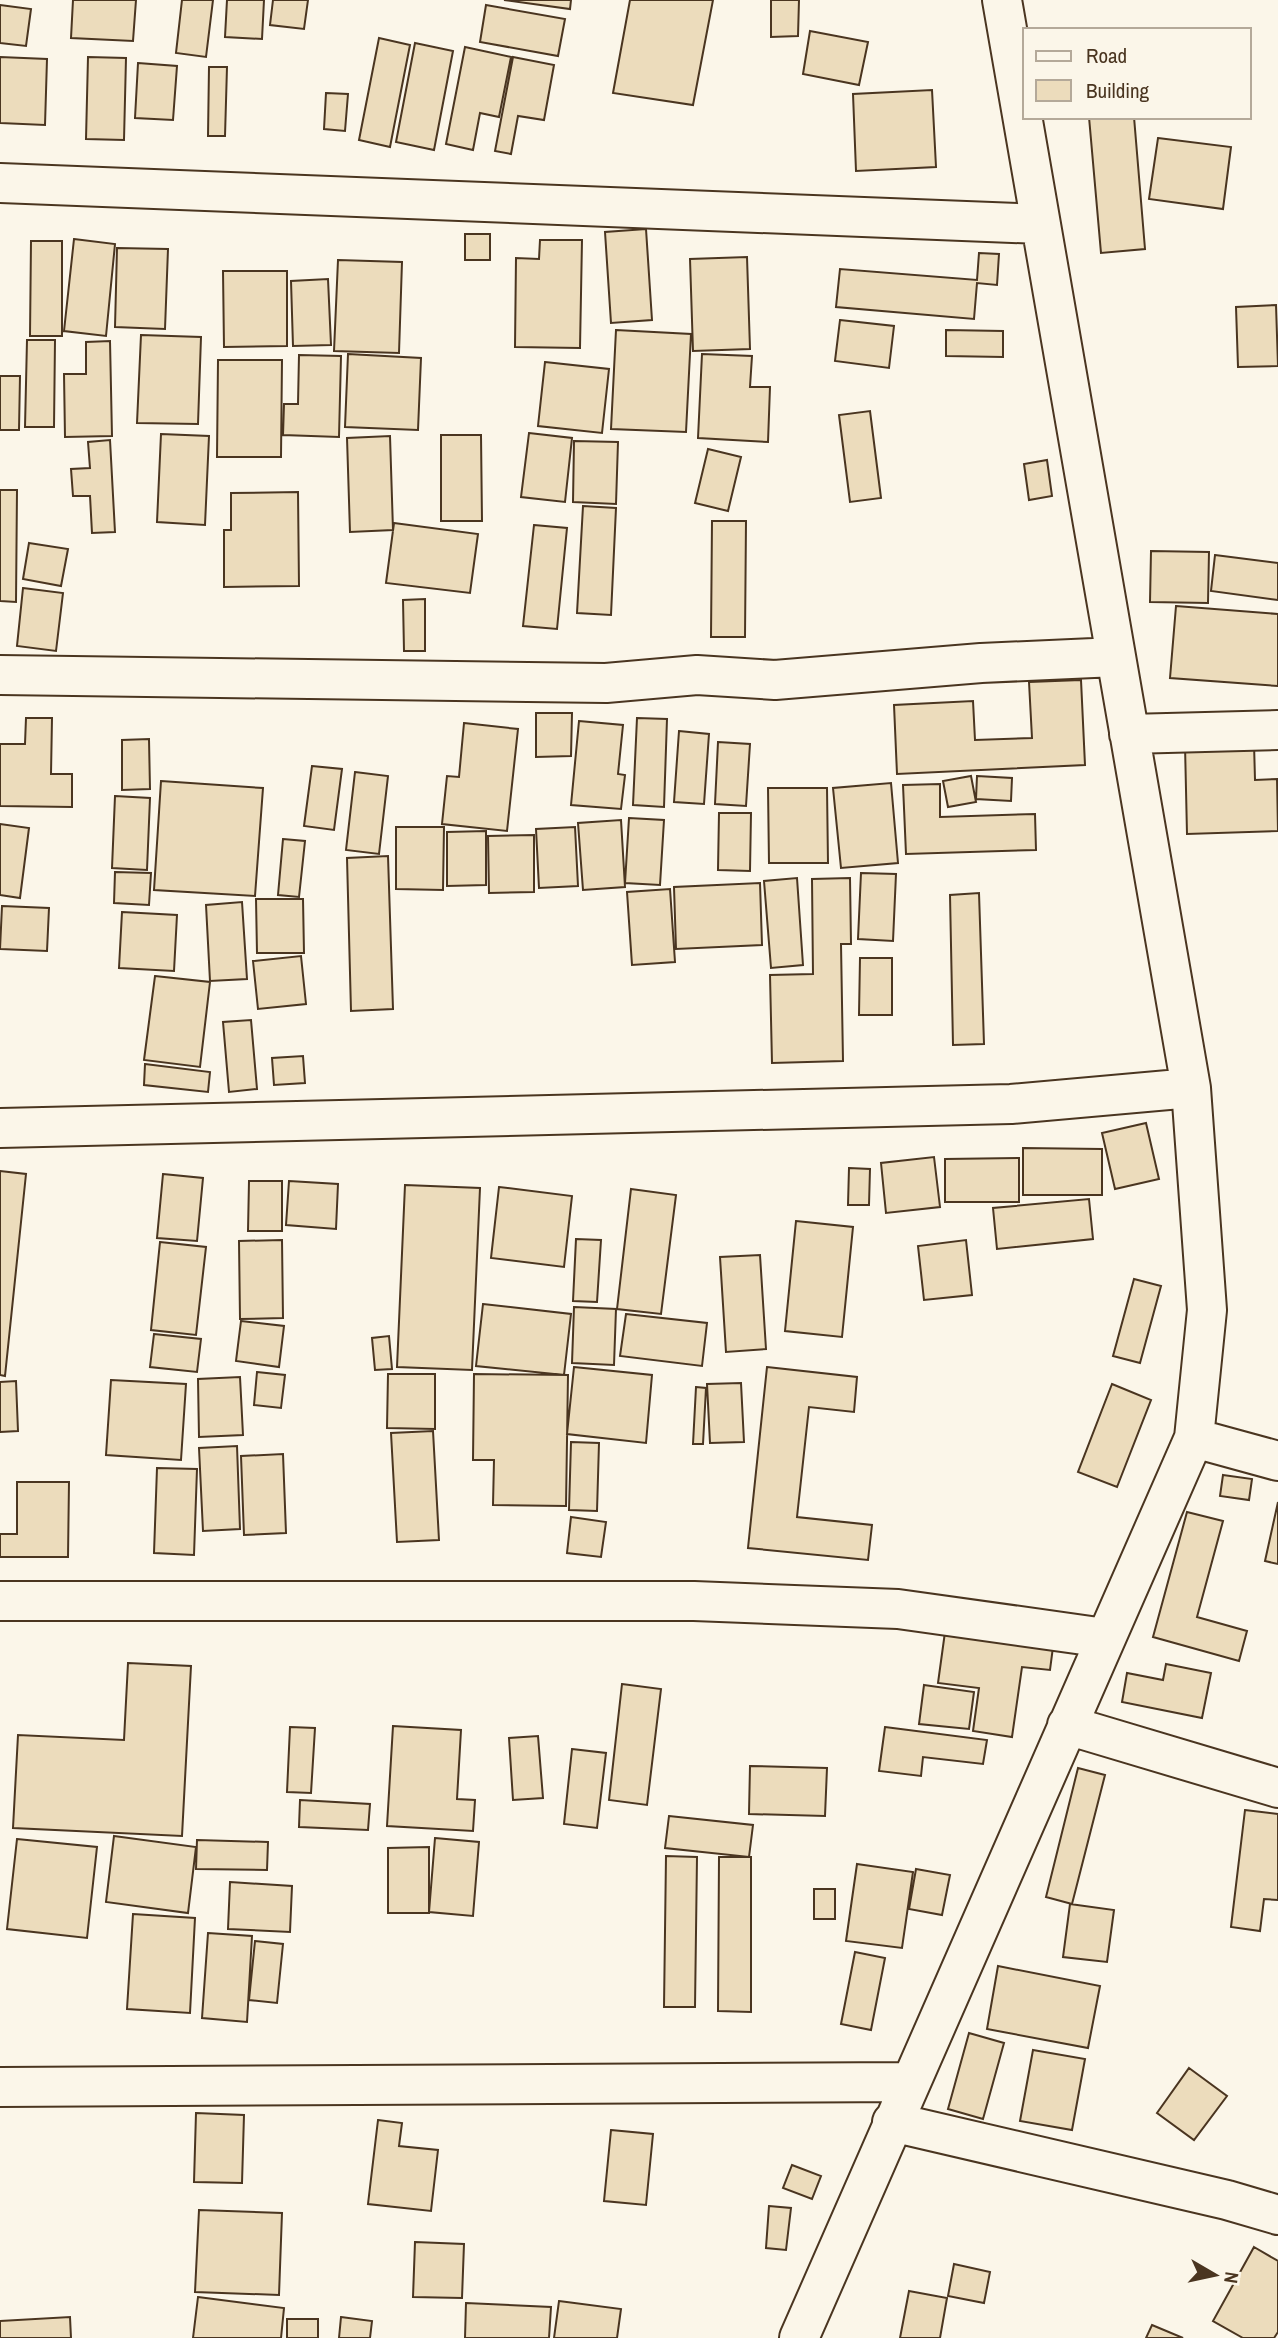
<svg xmlns="http://www.w3.org/2000/svg" width="1278" height="2338" font-family="'Archivo Narrow',sans-serif">
<style>
.building{fill:#ecdcbc;stroke:#4a3520;stroke-width:2}
.lines{fill:none;stroke-linecap:round;stroke-linejoin:round}
.minor-casing{stroke:#4a3520;stroke-width:42}
.minor{stroke:#fbf6e9;stroke-width:38}
</style>
<rect width="100%" height="100%" fill="#fbf6e9"/>
<path class="building" d="M73,0H136L133,41L71,38Z
M182,0H213L206,57L176,53Z
M227,0H264L262,39L225,37Z
M273,0H308L304,29L270,25Z
M504,0H571L570,9Z
M630,0H713L693,105L613,93Z
M771,0H799L798,36L771,37Z
M0,5L31,9L26,46L0,43Z
M486,5L565,19L558,56L480,42Z
M810,31L868,42L859,85L803,74Z
M379,38L410,45L390,147L359,140Z
M415,43L453,51L434,150L396,142Z
M465,47L511,57L499,117L480,113L473,150L446,144Z
M0,57L47,59L45,125L0,123Z
M88,57L126,58L124,140L86,139Z
M513,57L554,65L544,120L518,116L511,154L495,151Z
M138,63L177,66L173,120L135,118Z
M209,67H227L225,136H208Z
M932,90L936,167L856,171L853,94Z
M326,93L348,94L345,131L324,129Z
M1089,117H1134L1145,249L1101,253Z
M1158,138L1231,147L1223,209L1149,199Z
M646,229L652,320L611,323L605,232Z
M465,234H490V260H465Z
M74,239L115,244L106,336L64,331Z
M540,240H582L580,348L515,347L516,258L539,259Z
M31,241H62V336H30Z
M117,248L168,249L165,329L115,327Z
M979,253L999,254L997,285L977,283L974,319L836,307L840,269L977,280Z
M747,257L750,349L693,351L690,259Z
M338,260L402,262L399,353L334,351Z
M223,271H287V346L224,347Z
M328,279L331,345L293,346L291,281Z
M1276,305L1278,366L1238,367L1236,307Z
M840,320L894,326L889,368L835,361Z
M616,330L691,334L686,432L611,429Z
M946,330L1003,331V357L946,356Z
M141,335L201,337L198,424L137,423Z
M27,340H55L54,427H25Z
M110,341L112,436L65,437L64,374H86V342Z
M348,354L421,358L418,430L345,427Z
M702,354L752,356L750,387H770L768,442L698,438Z
M299,355L341,356L339,437L283,435L284,404H298Z
M218,360H282L281,457H217Z
M545,362L609,369L602,433L538,426Z
M0,376H20L19,430H0Z
M870,411L881,498L850,502L839,415Z
M529,433L572,438L565,502L521,497Z
M161,434L209,436L205,525L157,522Z
M441,435H481L482,521H441Z
M390,436L393,530L350,532L347,438Z
M110,440L115,532L92,533L90,496H73L71,469L90,468L88,442Z
M574,441L618,442L616,504L573,502Z
M708,449L741,457L728,511L695,503Z
M1047,460L1052,496L1029,500L1024,464Z
M0,490H17L16,602L0,601Z
M298,492L299,586L224,587V530H231V493Z
M583,506L616,508L611,615L577,613Z
M712,521H746L745,637H711Z
M394,523L478,534L470,593L386,583Z
M534,525L567,528L557,629L523,626Z
M29,543L68,549L61,586L23,579Z
M1151,551L1209,552L1208,603L1150,602Z
M1215,555L1278,563V600L1211,591Z
M23,588L63,593L56,651L17,646Z
M425,599V651H404L403,600Z
M1176,606L1278,614V686L1170,678Z
M1081,680L1085,765L897,774L894,705L973,701L975,740L1032,738L1029,682Z
M536,713H572L571,756L536,757Z
M26,718H52L51,774H72V807L0,806V744H25Z
M637,718L667,719L664,807L633,805Z
M579,721L623,725L618,774L625,775L621,809L571,805Z
M464,723L518,729L507,831L442,824L447,776L459,777Z
M679,731L709,734L704,804L674,802Z
M149,739L150,789L122,790V740Z
M718,742L750,744L746,806L715,804Z
M1254,743L1255,780L1277,779L1278,831L1187,834L1185,745Z
M312,766L342,769L334,830L304,826Z
M355,772L388,776L379,854L346,850Z
M971,776L976,802L948,807L943,781Z
M977,776L1012,778L1011,801L976,799Z
M161,781L263,788L255,896L154,890Z
M891,783L898,863L841,868L833,788Z
M940,784V817L1035,814L1036,850L906,854L903,785Z
M768,788H827L828,863H769Z
M115,796L150,798L147,870L112,868Z
M719,813H751L750,871L718,870Z
M629,818L664,820L660,885L625,883Z
M621,820L625,887L583,890L578,823Z
M0,824L29,828L20,898L0,895Z
M396,827H444L443,890L396,889Z
M575,827L578,886L539,888L536,829Z
M486,831V885L447,886V832Z
M534,835V892L489,893L488,836Z
M283,839L305,841L299,897L278,895Z
M388,856L393,1009L351,1011L347,858Z
M115,872L151,873L149,905L114,903Z
M861,873L896,874L893,941L858,939Z
M797,878L803,965L771,968L764,881Z
M850,878L851,944H841L843,1061L772,1063L770,975L813,974L812,879Z
M760,883L762,945L676,949L674,887Z
M670,889L675,962L632,965L627,892Z
M979,893L984,1044L953,1045L950,895Z
M256,899H303L304,953H257Z
M242,902L247,979L210,981L206,905Z
M2,906L49,908L47,951L0,949Z
M122,912L177,915L174,971L119,968Z
M301,956L306,1004L258,1009L253,961Z
M860,958H892V1015H859Z
M155,976L210,982L200,1067L144,1060Z
M251,1020L257,1089L229,1092L223,1022Z
M303,1056L305,1083L274,1085L272,1058Z
M145,1064L210,1072L208,1092L144,1085Z
M1146,1123L1159,1179L1115,1189L1102,1133Z
M1023,1148L1102,1149V1195H1023Z
M934,1157L940,1207L886,1213L881,1163Z
M1019,1158V1202H945V1159Z
M849,1168L870,1169L869,1205H848Z
M0,1171L26,1174L5,1376L0,1375Z
M163,1174L203,1178L197,1241L157,1238Z
M249,1181H282V1231H248Z
M289,1181L338,1184L336,1229L286,1225Z
M405,1185L480,1188L472,1370L397,1367Z
M499,1187L572,1196L564,1267L491,1258Z
M631,1189L676,1195L661,1314L617,1309Z
M1089,1199L1093,1239L997,1249L993,1208Z
M796,1221L853,1227L842,1337L785,1331Z
M576,1239L601,1240L597,1302L573,1301Z
M282,1240L283,1318L240,1319L239,1241Z
M966,1240L972,1295L924,1300L918,1246Z
M160,1242L206,1247L196,1335L151,1330Z
M760,1255L766,1349L726,1352L720,1257Z
M1134,1279L1161,1286L1140,1363L1113,1356Z
M483,1304L571,1314L564,1375L476,1366Z
M574,1307L616,1309L614,1365L572,1363Z
M626,1314L707,1323L702,1366L620,1356Z
M241,1321L284,1326L279,1367L236,1361Z
M154,1334L201,1339L197,1372L150,1367Z
M389,1336L392,1369L375,1370L372,1338Z
M574,1367L652,1375L646,1443L567,1434Z
M767,1367L857,1377L854,1412L809,1407L797,1517L872,1525L868,1560L748,1548Z
M257,1372L285,1375L281,1408L254,1405Z
M388,1374H435V1429L387,1428Z
M474,1374L568,1375L566,1506L493,1505L494,1460H473Z
M240,1377L243,1435L199,1437L198,1379Z
M111,1380L186,1384L181,1460L106,1455Z
M16,1381L18,1431L0,1432V1382Z
M741,1383L744,1442L710,1443L707,1384Z
M1112,1384L1151,1400L1117,1487L1078,1472Z
M696,1387L706,1388L703,1444H693Z
M433,1431L439,1540L397,1542L391,1433Z
M571,1442L599,1443L597,1511L569,1510Z
M237,1446L240,1529L203,1531L199,1448Z
M283,1454L286,1533L244,1535L241,1456Z
M157,1468L197,1469L194,1555L154,1553Z
M1223,1475L1252,1479L1249,1500L1220,1496Z
M17,1482H69L68,1557H0V1534H17Z
M1278,1502V1564L1265,1561Z
M1187,1512L1223,1521L1197,1617L1247,1631L1239,1661L1153,1637Z
M571,1517L606,1522L601,1557L567,1553Z
M945,1632L1053,1647L1050,1670L1022,1667L1012,1737L973,1731L979,1688L938,1683Z
M128,1663L191,1666L182,1836L13,1828L18,1735L124,1740Z
M1166,1664L1211,1673L1202,1718L1122,1702L1127,1673L1163,1680Z
M622,1684L661,1689L647,1805L609,1800Z
M924,1685L974,1692L969,1729L919,1724Z
M393,1726L461,1730L457,1799L475,1800L473,1831L387,1826Z
M290,1727L315,1728L311,1793L287,1792Z
M885,1727L987,1740L983,1764L923,1757L921,1776L879,1771Z
M538,1736L543,1798L513,1800L509,1738Z
M572,1749L606,1753L597,1828L564,1824Z
M750,1766L827,1768L825,1816L749,1814Z
M1078,1768L1105,1775L1072,1904L1046,1897Z
M300,1800L370,1804L368,1830L299,1827Z
M1245,1810L1278,1814V1900L1264,1899L1260,1931L1231,1927Z
M669,1816L753,1825L749,1857L665,1848Z
M114,1836L196,1847L188,1913L106,1902Z
M435,1838L479,1842L473,1916L429,1912Z
M17,1839L97,1847L87,1938L7,1929Z
M197,1840L268,1842L267,1870L196,1869Z
M429,1847V1913H388V1848Z
M666,1856L697,1857L695,2007H664Z
M719,1857H751V2012L718,2011Z
M857,1864L913,1872L902,1948L846,1941Z
M916,1869L950,1875L942,1915L909,1909Z
M230,1882L292,1886L290,1932L228,1929Z
M814,1889H835V1919H814Z
M1070,1904L1114,1910L1107,1962L1063,1957Z
M133,1914L195,1918L190,2013L127,2009Z
M208,1933L252,1936L247,2022L202,2018Z
M255,1941L283,1944L277,2003L249,2000Z
M855,1952L885,1958L871,2030L841,2024Z
M998,1966L1100,1986L1088,2048L987,2029Z
M969,2033L1004,2043L983,2119L948,2109Z
M1033,2050L1085,2059L1072,2130L1020,2121Z
M1189,2068L1227,2096L1194,2140L1157,2113Z
M196,2113L244,2115L242,2183L194,2182Z
M378,2120L402,2123L399,2146L438,2150L431,2211L368,2204Z
M611,2130L653,2134L646,2205L604,2201Z
M792,2165L821,2176L812,2199L783,2188Z
M769,2206L791,2208L786,2250L766,2248Z
M199,2210L282,2213L279,2295L195,2292Z
M415,2242L464,2244L462,2298L413,2297Z
M1254,2247L1278,2261V2332L1274,2338H1243L1213,2321Z
M954,2264L990,2272L984,2303L948,2296Z
M909,2291L947,2298L940,2338H900Z
M198,2297L284,2308L281,2338H193Z
M559,2301L621,2309L617,2338H554Z
M466,2303L551,2307L549,2338H465Z
M70,2317L71,2338H0V2321Z
M341,2317L372,2321L370,2338H339Z
M287,2319H318V2338H287Z
M1152,2325L1183,2338H1146Z"/>
<g class="lines">
<g class="minor-casing">
<path id="minor" d="M0,183L1040,224
M0,675L606,683L697,675L775,680L981,663L1116,657
M1129,734L1278,730
M0,1128L1011,1104L1191,1088
M1194,1438L1278,1461
M0,1601H694L898,1609L1105,1638
M1067,1725L1278,1788
M0,2087L910,2082
M892,2122L1227,2200L1278,2215
M799,2338L1194,1438L1207,1310L1191,1088L1002,0"/>
</g>
<use href="#minor" class="minor"/>
</g>
<rect x="1023" y="28" width="228" height="91" fill="#fbf6e9" stroke="#b4a999" stroke-width="2"/>
<rect x="1036" y="51" width="35" height="10" fill="#fbf6e9" stroke="#b4a999" stroke-width="2"/>
<text x="1086" y="63" font-size="21" fill="#4a3520">Road</text>
<rect x="1036" y="80" width="35" height="21" fill="#ecdcbc" stroke="#b4a999" stroke-width="2"/>
<text x="1086" y="98" font-size="21" fill="#4a3520">Building</text>
<g transform="translate(1215 2275) rotate(99)" stroke="#fbf6e9" stroke-width="5" paint-order="stroke">
<path d="M0-5L12 26L0 18L-12 26Z" fill="#4a3520"/>
<text y="-10" font-size="19" font-weight="bold" text-anchor="middle" fill="#4a3520">N</text>
</g>
</svg>
